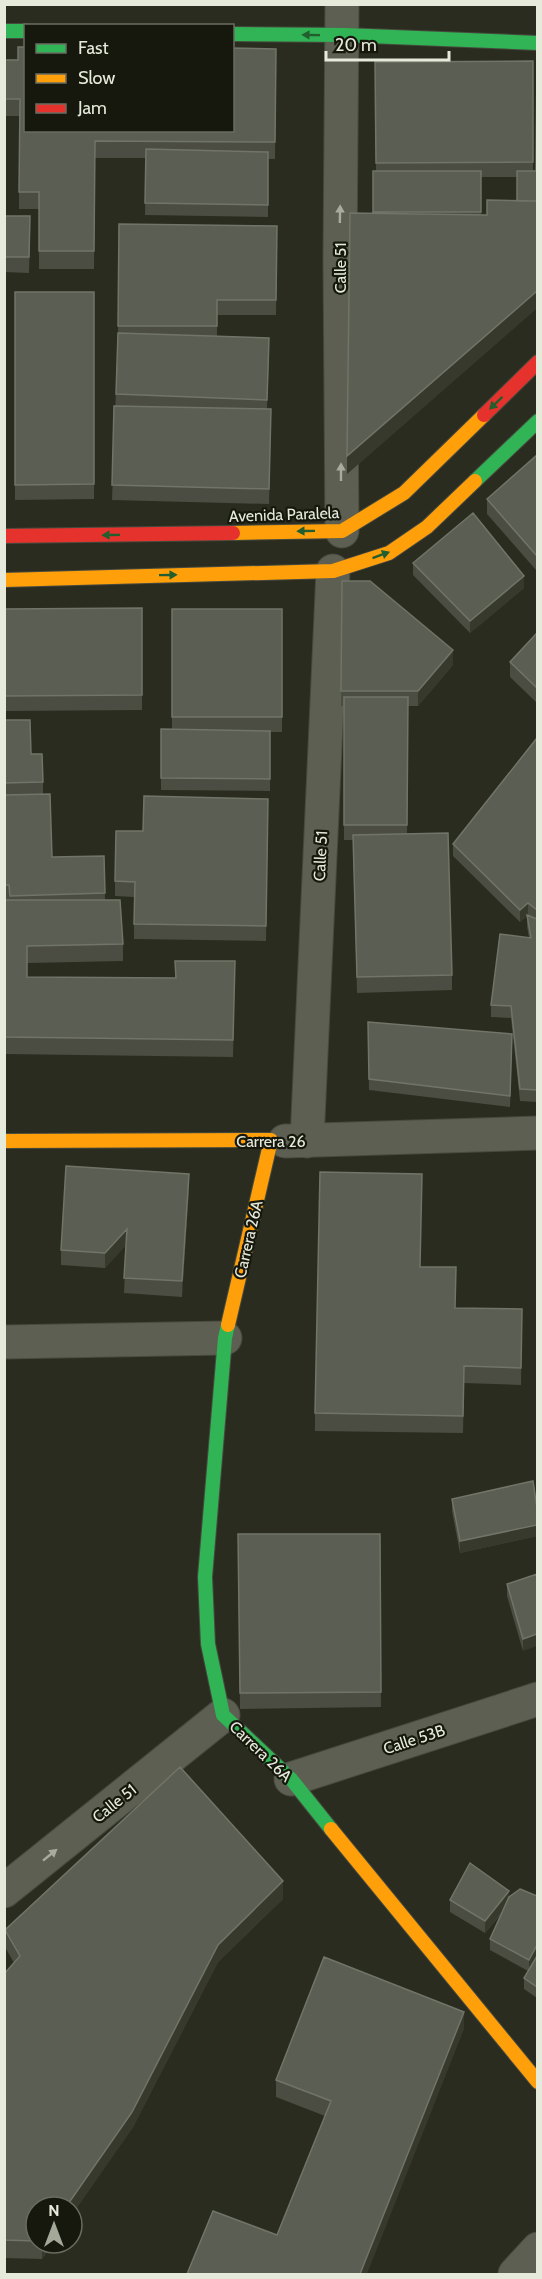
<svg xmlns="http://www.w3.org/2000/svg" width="542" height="2279" font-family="Cabin,sans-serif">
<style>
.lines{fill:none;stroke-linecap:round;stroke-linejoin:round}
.street-casing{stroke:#474a3e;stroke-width:35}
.fast-casing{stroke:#474a3e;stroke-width:16}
.slow-casing{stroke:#474a3e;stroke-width:16}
.jam-casing{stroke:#474a3e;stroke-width:16}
.street{stroke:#5d5f52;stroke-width:33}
.fast{stroke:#30b455;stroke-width:14}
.slow{stroke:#ff9f0a;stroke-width:14}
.jam{stroke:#e5322d;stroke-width:14}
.wall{fill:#4b4d42;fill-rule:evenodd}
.shaded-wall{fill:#37392d}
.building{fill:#5b5e52;stroke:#717468;stroke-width:1.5}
.oneway{fill:#225e2e}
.oneway2{fill:#a8ab9d}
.labels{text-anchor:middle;stroke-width:4.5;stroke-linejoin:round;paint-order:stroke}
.street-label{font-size:16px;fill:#e6eadb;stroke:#16180e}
</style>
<rect width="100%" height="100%" fill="#2a2c1f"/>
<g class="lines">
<g class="street-casing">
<path id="street" d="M342,531L340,260L342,4
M285,1141L538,1133
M307,1141L333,571
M4,1342L225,1338
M291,1779L538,1699
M4,1891L223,1715
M515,2274L538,2249"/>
</g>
<g class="fast-casing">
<path id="fast" d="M4,31H26
M232,34L344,35L538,43
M475,481L538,421
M228,1325L225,1338L205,1577L208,1644L223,1715L291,1779L331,1829"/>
</g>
<g class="slow-casing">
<path id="slow" d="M233,533L342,531L404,493L484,415
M4,580L333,571L389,553L427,527L475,481
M4,1141L271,1140L228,1325
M331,1829L538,2082"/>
</g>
<g class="jam-casing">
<path id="jam" d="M484,415L538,362
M4,536L233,533"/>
</g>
<use href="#street" class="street"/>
<use href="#fast" class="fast"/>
<use href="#slow" class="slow"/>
<use href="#jam" class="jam"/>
</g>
<path class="wall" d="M276,49L275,159H268V217L145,215L146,158H95L94,269H39V209H19V116H4V60Z
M533,61V171L537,308L347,474L373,213V171H376L375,62ZM481,177H517V201L487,215H481Z
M4,216L30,232L29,273L4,272Z
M119,224L277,226L276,315H217V336L269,353L267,409L271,424L269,504L112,500L118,333Z
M15,292H94V499L15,500Z
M537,455V569L536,570L487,514V499Z
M413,563L524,588L470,633L413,575Z
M342,581L453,665L418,706H408L407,834L452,975V990L357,993L353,840H344V706H341Z
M142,608V710L4,711V609Z
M172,609H282V732H270V791L161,790V729L172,730Z
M537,633V703L510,677V662Z
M4,720L31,754L43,782V794L4,795Z
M537,738V1102L520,1101L511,1018L491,1017V1005L529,938L527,926V916L520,922L453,856V844Z
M4,795L52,857L104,856L105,900L123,944V961L27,963V977L175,978V961H235L233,1057L4,1054Z
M268,799L266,941L134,939V897L115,896V881L143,831Z
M368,1022L512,1046L510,1107L369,1090Z
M189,1189L182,1297L124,1293L126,1245L105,1268L61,1265V1250Z
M456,1308L522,1309L521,1385L464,1383L463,1433L315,1431V1413Z
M452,1499L537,1508V1536L460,1553L452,1511Z
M238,1534H380L381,1707L240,1709Z
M537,1574L523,1651L507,1596V1584Z
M509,1896H537V1998L524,1989V1978L528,1971L490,1950V1939L502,1913L485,1933L450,1912V1900Z
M283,1899L218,1962L132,2129L36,2207V2243H53L42,2259L4,2258V1974L14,1963L5,1947V1930Z
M464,2029L277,2235L325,2116L276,2097V2080Z"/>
<path class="shaded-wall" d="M537,291V308L347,474V456Z
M537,553V569L536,570V555Z
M524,576V588L470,633V621Z
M453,650V665L418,706V691Z
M528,903V915L520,922V910Z
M189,1174V1189L182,1297V1281Z
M127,1229V1244L105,1268V1253Z
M537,1525V1536L460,1553V1541Z
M537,1634V1646L523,1651V1639Z
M283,1881V1899L218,1962L132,2129L72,2215V2207H66L218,1945Z
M509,1891V1903L485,1933V1921Z
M537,1945V1957L529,1972V1960Z
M464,2012V2029L367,2274H360Z
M42,2243H53L42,2259Z"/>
<path class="building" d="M18,47H26V130H232V48L276,49L275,142L95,141L94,251H39V192H19L20,99H4V60H18Z
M533,61V162L376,163L375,62Z
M537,63V201H517V171H536Z
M146,149L268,152V205L145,203Z
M373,171H481V212H373Z
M487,200L537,201V291L347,456L350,213L487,215Z
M4,216H30L29,257H4Z
M119,224L277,226L276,300H217V326H118Z
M15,292H94V484L15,485Z
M118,333L269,338L267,400L116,394Z
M114,406L271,409L269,489L112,485Z
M537,455V553L536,555L487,499Z
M473,513L524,576L470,621L413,563Z
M342,581H370L453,650L418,691H341Z
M142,608V695L4,696V609Z
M172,609H282V717H172Z
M537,633V688L510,662Z
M344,697H408L407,825H344Z
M4,720H30L31,754H42L43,782L4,783Z
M161,729L270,731V779L161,778Z
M537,738V910L528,903L520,910L453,844Z
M50,794L52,857L104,856L105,893L10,896L9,885H4V795Z
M144,796L268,799L266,926L134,924L135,882L115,881L116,831H143Z
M448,833L452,975L357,977L353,835Z
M4,900H120L123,944L27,946V977L176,978L175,961H235L233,1040L4,1037Z
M527,915L537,919V1090L520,1089L511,1006L491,1005L500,934L531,938Z
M368,1022L512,1034L510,1096L369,1079Z
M66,1166L189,1174L182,1281L124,1278L127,1229L105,1253L61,1250Z
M320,1172L422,1174L420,1267H456L455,1308L522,1309L521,1368L464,1366L463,1416L315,1413Z
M533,1481L537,1508V1525L460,1541L452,1499Z
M238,1534H380L381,1692L240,1693Z
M537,1574V1634L523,1639L507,1584Z
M180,1767L283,1881L218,1945L132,2112L66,2207H36V2241L4,2240V1974L20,1956L5,1930Z
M470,1863L509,1891L485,1921L450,1900Z
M520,1889L537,1896V1945L529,1960L490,1939L509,1897Z
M537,1956V1987L524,1978Z
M324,1957L464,2012L360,2274H187L213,2211L277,2235L331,2101L276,2080Z"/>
<defs><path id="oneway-solid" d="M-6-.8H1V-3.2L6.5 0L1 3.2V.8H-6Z" transform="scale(1.5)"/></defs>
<g class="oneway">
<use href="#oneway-solid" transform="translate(311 35) rotate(-179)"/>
<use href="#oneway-solid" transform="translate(496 403) rotate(136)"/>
<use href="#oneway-solid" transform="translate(306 531) rotate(179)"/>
<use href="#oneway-solid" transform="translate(111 535) rotate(179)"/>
<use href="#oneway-solid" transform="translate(381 555) rotate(-20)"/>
<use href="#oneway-solid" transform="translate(168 575) rotate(-1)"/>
</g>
<g class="oneway2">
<use href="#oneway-solid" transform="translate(340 214) rotate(-89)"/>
<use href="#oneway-solid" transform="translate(341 472) rotate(-90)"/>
<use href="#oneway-solid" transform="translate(50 1855) rotate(-39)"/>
</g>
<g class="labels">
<g class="street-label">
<text transform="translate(340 268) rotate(-90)" y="6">Calle 51</text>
<text transform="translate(284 514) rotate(-2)" y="6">Avenida Paralela</text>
<text transform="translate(320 856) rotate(-87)" y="6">Calle 51</text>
<text x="271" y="1147">Carrera 26</text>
<text transform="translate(248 1239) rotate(-77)" y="6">Carrera 26A</text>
<text transform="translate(414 1739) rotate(-18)" y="6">Calle 53B</text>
<text transform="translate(261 1751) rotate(44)" y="6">Carrera 26A</text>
<text transform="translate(114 1803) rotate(-39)" y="6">Calle 51</text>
</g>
</g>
<rect width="542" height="2279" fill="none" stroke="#e6eadb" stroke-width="12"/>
<rect x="24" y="24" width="210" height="108" fill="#16180e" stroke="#696c60" stroke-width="1.5"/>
<rect x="36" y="44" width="30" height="9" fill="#30b455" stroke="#696c60" stroke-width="1.5"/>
<text x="78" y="54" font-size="18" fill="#e6eadb">Fast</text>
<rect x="36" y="74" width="30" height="9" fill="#ff9f0a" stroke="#696c60" stroke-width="1.5"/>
<text x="78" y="84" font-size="18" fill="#e6eadb">Slow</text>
<rect x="36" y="104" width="30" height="9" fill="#e5322d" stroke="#696c60" stroke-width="1.5"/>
<text x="78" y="114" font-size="18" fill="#e6eadb">Jam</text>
<g transform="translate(54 2225)"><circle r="28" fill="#16180e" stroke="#696c60" stroke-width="1.5"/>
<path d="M0-4.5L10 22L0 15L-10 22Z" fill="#a4a899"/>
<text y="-9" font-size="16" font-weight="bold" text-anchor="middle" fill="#e6eadb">N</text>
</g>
<path d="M326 51v9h123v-9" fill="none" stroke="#e6eadb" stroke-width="3"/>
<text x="335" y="51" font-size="18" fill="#e6eadb" stroke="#16180e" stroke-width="4.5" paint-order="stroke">20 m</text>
</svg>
